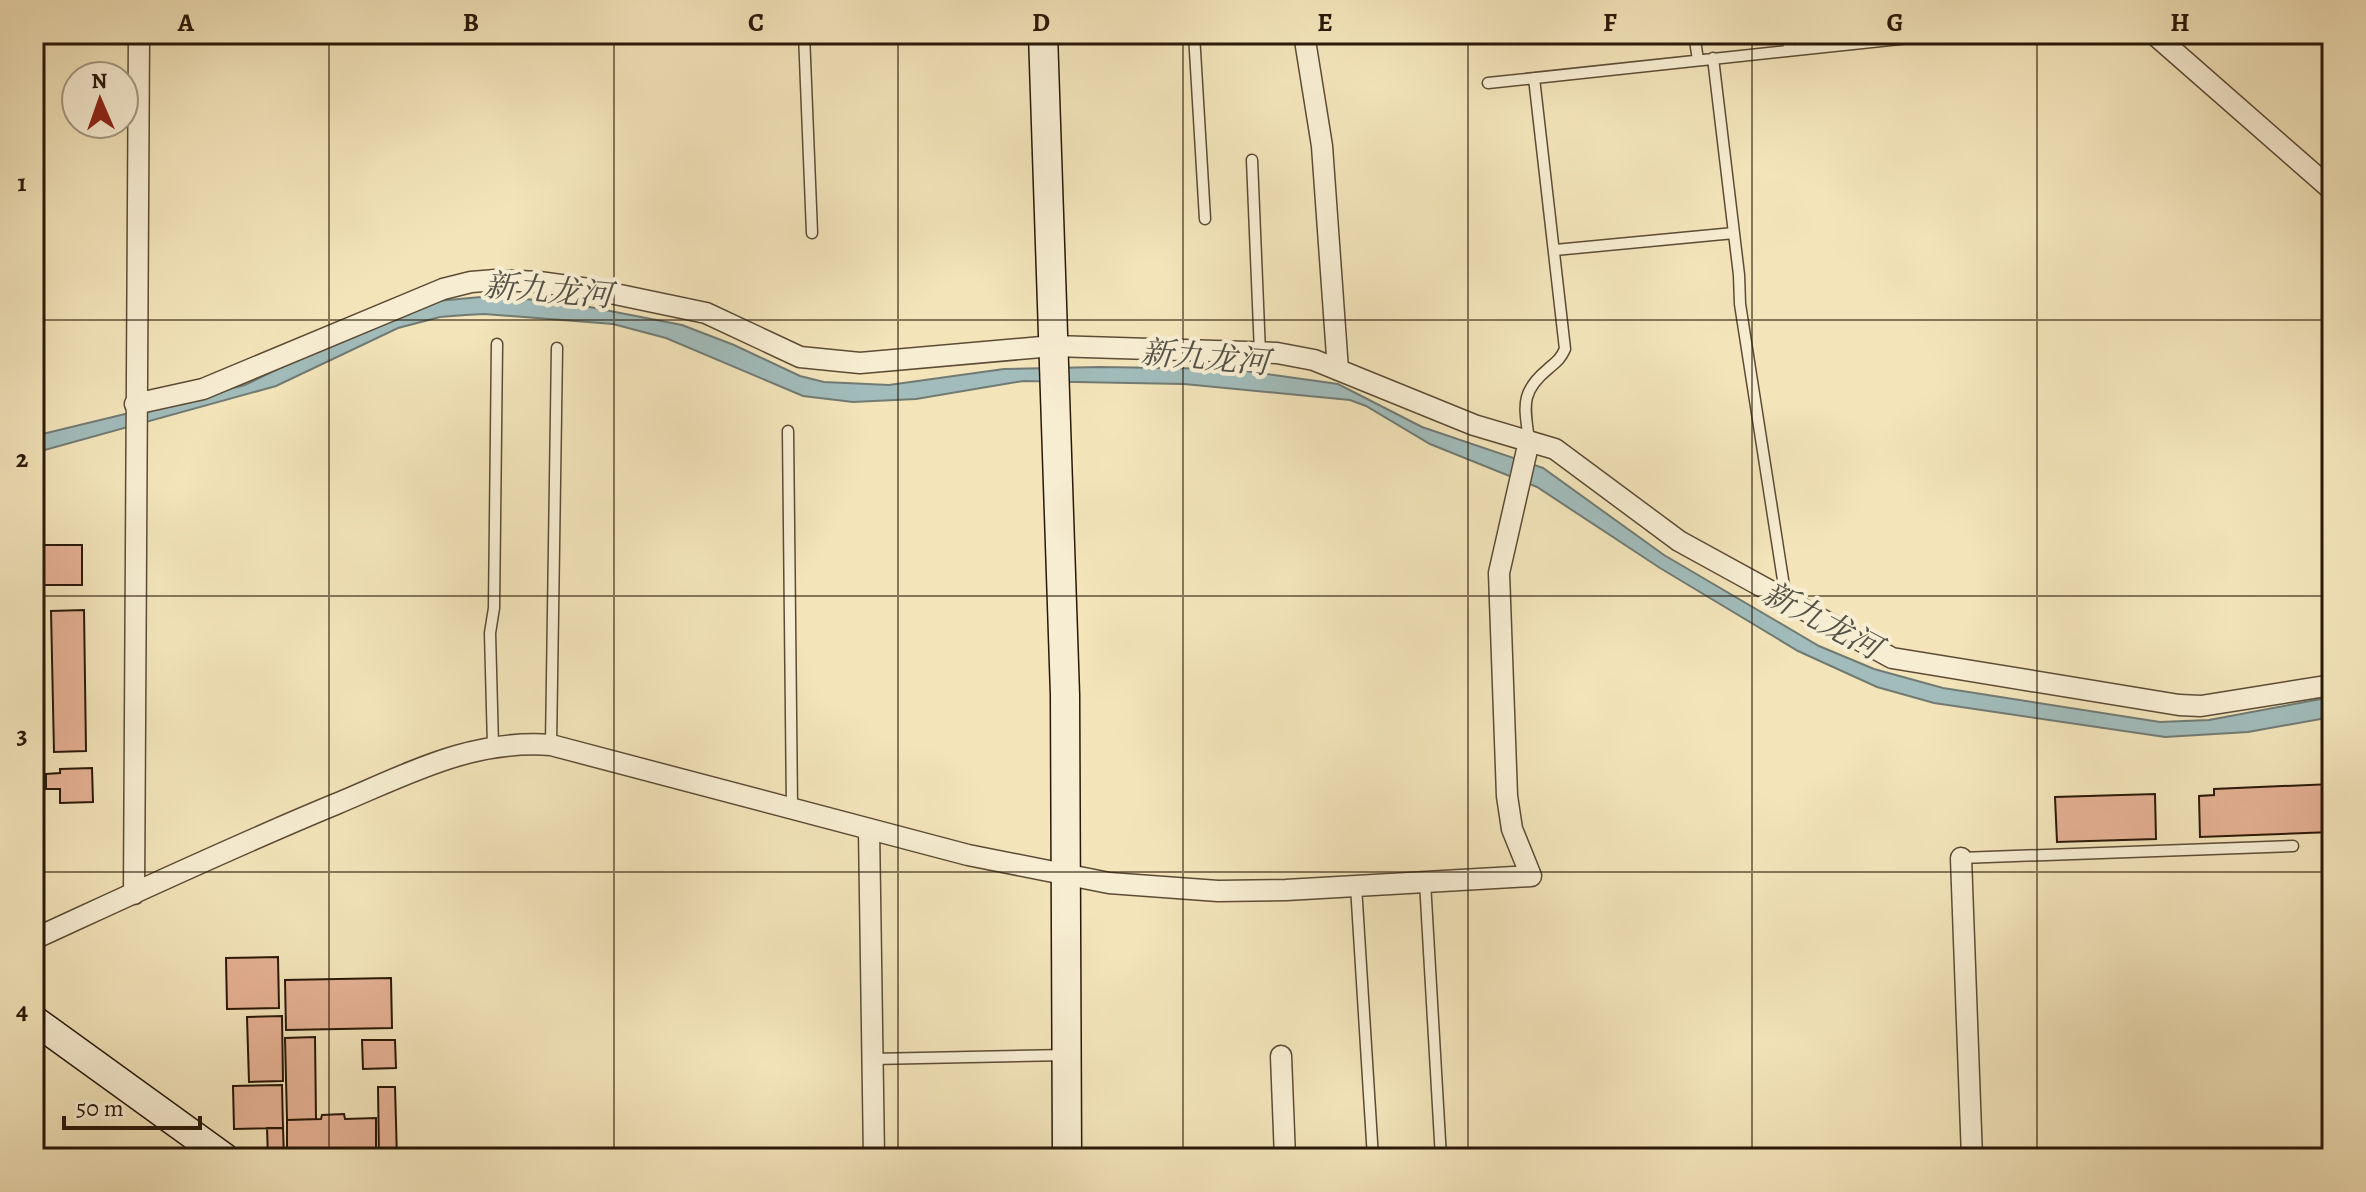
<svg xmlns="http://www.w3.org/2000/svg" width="2366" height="1192" font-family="Alegreya,'Noto Serif SC',serif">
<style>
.water{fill:#a1bcbb;stroke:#717b74;stroke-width:2}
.building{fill:#e5b194;stroke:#2a1909;stroke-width:2}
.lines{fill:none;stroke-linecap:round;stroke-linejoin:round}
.lane-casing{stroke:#5c4c35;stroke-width:13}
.street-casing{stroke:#5c4c35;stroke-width:23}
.secondary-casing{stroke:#2a1909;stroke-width:31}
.path{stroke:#2a1909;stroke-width:3;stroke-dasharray:2 4;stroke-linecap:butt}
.lane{stroke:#f7edd2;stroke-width:10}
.street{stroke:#f7edd2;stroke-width:20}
.secondary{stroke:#f7edd2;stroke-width:28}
.grid{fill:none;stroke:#2a1909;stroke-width:2;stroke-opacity:0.55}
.labels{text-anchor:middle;stroke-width:8;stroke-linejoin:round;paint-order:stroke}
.water-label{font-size:32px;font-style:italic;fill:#545247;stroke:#f7edd2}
.neatline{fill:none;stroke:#2a1909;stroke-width:3}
.grid-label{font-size:26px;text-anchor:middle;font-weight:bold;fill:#2a1909}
</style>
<rect width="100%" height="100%" fill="#f3e4ba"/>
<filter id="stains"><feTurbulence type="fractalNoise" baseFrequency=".0025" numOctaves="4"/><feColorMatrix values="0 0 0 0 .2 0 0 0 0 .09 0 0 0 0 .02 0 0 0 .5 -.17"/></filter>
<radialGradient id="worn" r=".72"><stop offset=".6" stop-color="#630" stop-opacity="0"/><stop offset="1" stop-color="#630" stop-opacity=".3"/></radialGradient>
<path class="water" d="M492,296L569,303L682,325L734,345L800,376L824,382L889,385L1004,369L1100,367L1231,369L1338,384L1422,427L1543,468L1664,555L1819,646L1874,669L1943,688L2160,722L2209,720L2332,697V717L2248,732L2165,737L1934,703L1877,687L1798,651L1660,568L1537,487L1430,444L1366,406L1350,400L1184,384L1023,381L916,399L853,402L803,396L666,338L613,324L484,314L465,315L440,317L398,328L276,386L34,453V436L245,385L332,342L437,301Z"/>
<path class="building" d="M34,545H82V585H34Z
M84,610L86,751L54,752L51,611Z
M92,768L93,802L60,803V789H46V774L60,773V769Z
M2332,784V832L2200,837L2199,796L2214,795V789Z
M2155,794L2156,839L2057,842L2055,797Z
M278,957L279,1008L227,1009L226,958Z
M391,978L392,1028L286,1030L285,980Z
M282,1016L283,1081L249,1082L247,1017Z
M315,1037L316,1119L287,1120L285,1038Z
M362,1040H395L396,1068L363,1069Z
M282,1085L283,1128L234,1129L233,1086Z
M378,1087H395L397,1158H379Z
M344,1114L345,1119L376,1118V1158H287V1120L321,1119L322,1115Z
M267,1128H283L284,1158H268Z"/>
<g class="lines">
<g class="lane-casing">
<path id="lane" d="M804,34L812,233
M1194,34L1205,219
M1694,34L1698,60
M1788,34L1789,50
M1713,58L1739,275L1740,304L1786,599
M1488,83L1947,34
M1252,160L1260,353
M1555,250L1734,233
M788,431L792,808
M1529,441C1525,407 1519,393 1548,369C1556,362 1560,360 1565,349L1534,78
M551,745L557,348
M493,746L490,633L494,608L497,344
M1961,858L2293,846
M1425,882L1441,1158
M1356,886L1373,1158
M872,1059L1066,1055"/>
</g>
<g class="street-casing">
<path id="street" d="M1304,34L1322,146L1338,370
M2154,34L2332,190
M135,404L203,389L443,289L471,282L496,280L539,282L596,290L706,313L800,357L860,363L1053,346L1277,353L1314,360L1474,425L1555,449L1679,541L1892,658L2179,705L2201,706L2332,685
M869,829L874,1158
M1961,858L1972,1158
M134,894L139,34
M34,939C134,893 234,846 336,804C408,774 471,739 551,745L968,855L1109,883L1218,891L1286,890L1531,876L1512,829L1507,796L1499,573L1529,441
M1281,1056L1285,1158"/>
</g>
<g class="secondary-casing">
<path id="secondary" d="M1043,34L1065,695L1067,1158
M34,1020L225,1158"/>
</g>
<path class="path" d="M1992,1154L2099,1151L2100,1158"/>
<use href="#lane" class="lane"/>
<use href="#street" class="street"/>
<use href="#secondary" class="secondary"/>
</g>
<path class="grid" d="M329,34V1158M614,34V1158M898,34V1158M1183,34V1158M1468,34V1158M1752,34V1158M2037,34V1158M34,320H2332M34,596H2332M34,872H2332"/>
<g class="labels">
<g class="water-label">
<text transform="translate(548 290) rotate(5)" y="11">新九龙河</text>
<text transform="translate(1205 357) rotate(5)" y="11">新九龙河</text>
<text transform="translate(1822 620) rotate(28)" y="11">新九龙河</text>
</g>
</g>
<rect width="2366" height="1192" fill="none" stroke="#f3e4ba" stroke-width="88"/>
<g transform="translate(100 100) rotate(358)"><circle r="38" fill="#f7edd2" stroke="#a59882" stroke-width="2"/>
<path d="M0-6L14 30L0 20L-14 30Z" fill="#8f2418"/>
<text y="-12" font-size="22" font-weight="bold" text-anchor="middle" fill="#2a1909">N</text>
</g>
<path d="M64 1116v12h136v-12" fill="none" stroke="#2a1909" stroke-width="4"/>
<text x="76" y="1116" font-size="24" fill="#2a1909" stroke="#f7edd2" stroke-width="6" paint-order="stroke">50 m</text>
<rect x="44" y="44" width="2278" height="1104" class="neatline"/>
<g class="grid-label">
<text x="186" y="31">A</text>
<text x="471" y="31">B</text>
<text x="756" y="31">C</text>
<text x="1041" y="31">D</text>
<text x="1325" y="31">E</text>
<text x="1610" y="31">F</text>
<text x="1895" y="31">G</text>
<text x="2180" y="31">H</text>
<text x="22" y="191">1</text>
<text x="22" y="467">2</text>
<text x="22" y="743">3</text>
<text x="22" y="1019">4</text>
</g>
<rect width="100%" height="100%" filter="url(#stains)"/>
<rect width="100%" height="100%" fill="url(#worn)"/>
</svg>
